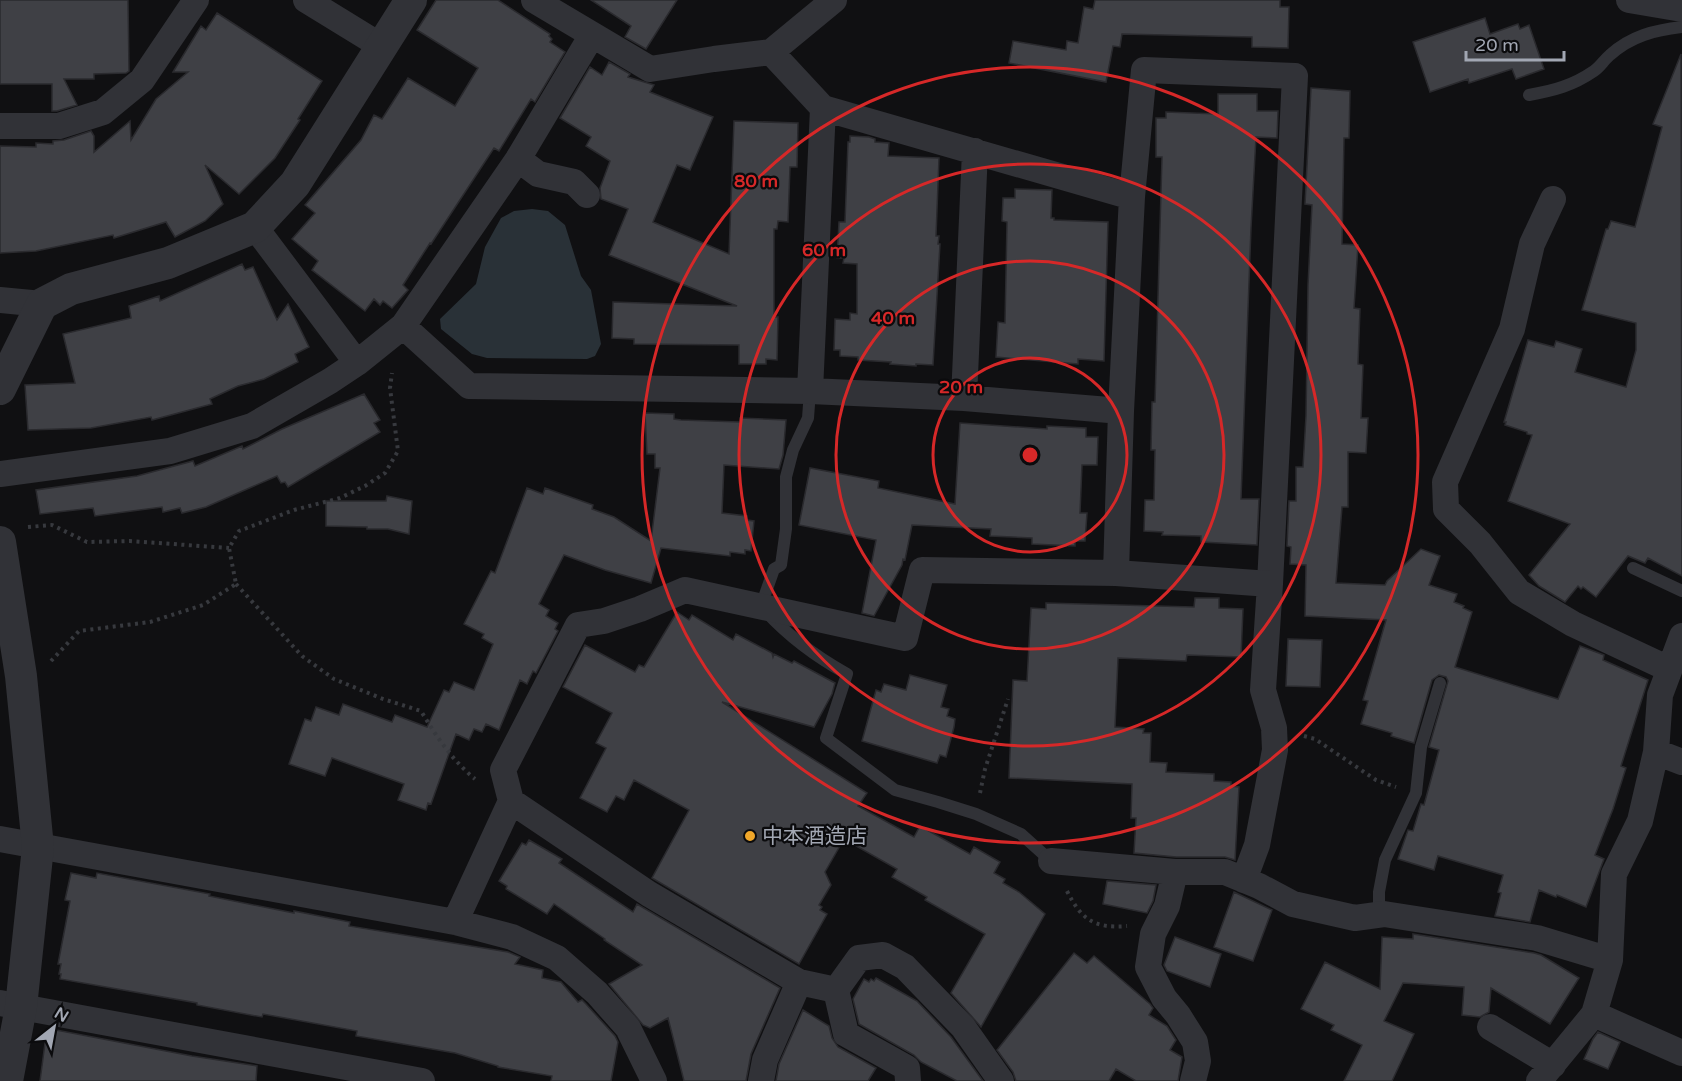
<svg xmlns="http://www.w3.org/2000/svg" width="1682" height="1081" font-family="'Varela Round','Noto Sans JP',sans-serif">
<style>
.water{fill:#293137}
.building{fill:#3f4045;stroke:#2a2a2e;stroke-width:1.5}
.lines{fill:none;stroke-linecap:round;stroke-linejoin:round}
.path{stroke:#37393e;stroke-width:4;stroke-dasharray:3 4.5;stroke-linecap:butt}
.service{stroke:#313237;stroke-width:12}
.minor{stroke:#313237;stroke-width:26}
.tertiary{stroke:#313237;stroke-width:32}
.ring{fill:none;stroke:#d62828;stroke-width:3}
.poi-dot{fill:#f0a72a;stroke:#0b0b0d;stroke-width:2}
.labels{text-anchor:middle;stroke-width:4.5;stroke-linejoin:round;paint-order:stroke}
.poi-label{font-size:21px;fill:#a2a7b3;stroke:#0b0b0d;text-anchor:start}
.centre{fill:#d62828;stroke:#0b0b0d;stroke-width:3}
.ring-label{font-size:18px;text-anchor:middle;font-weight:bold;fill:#d62828;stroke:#0b0b0d;stroke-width:4.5;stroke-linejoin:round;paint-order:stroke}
</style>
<rect width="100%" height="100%" fill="#101012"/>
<path class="water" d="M532,209L548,211L565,225L581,276L591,290L601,344L595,356L587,359L487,358L472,354L441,329L440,319L476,284L485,247L501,218L514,211Z"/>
<path class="building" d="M0,0H128L129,71L126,73L94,74V79H64L77,105L57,111H52V84H0Z
M436,0H498L550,34L549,36L552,39L550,42L565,52L535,102L531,99L499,151L494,148L431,244L430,243L403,285L408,290L392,308L383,301L380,305L374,299L365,311L312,270L318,261L292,239L315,213L305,205L361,140L374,115L382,119L408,78L455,106L478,68L417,30Z
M591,0H677L646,49L625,37L631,26Z
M1095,0H1280V7H1289L1288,48L1252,47V37L1122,34L1120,47L1113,46L1106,82L1009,63L1013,41L1066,50L1067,41L1078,43L1084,7L1093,9Z
M217,13L322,81L298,119L300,120L275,158L239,194L205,165L223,204L205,221L175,237L166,222L114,238L113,235L36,251L0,253V146L36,147V143L53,144V141L64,140L91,131L94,136V152L130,121L131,140L156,99L188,72H173L201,26L206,30Z
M1485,18L1490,34L1518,24L1520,29L1529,25L1544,69L1516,79L1512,69L1469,83L1468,79L1430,92L1413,42Z
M1681,54L1682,576L1648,558L1645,563L1628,556L1596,597L1583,587L1581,589L1578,586L1565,602L1539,586L1529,575L1570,524L1508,501L1532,435L1527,434V432L1505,425L1506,422H1504L1528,340L1554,347L1556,341L1582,349L1575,372L1626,387L1636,350V323L1582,310L1606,229H1608L1611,221L1635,227L1662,127L1653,124Z
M609,62L630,74L628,77L654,85L650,92L713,117L690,170L677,165L653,222L729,254L734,121L798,123L797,167H790L788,222L778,221L777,229H774V317H778L777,360L766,359V364H739V345L634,344V339L612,338L613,302L737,306L609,255L628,209L601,199L600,188L610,161L586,146L591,137L560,118L590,67L602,75Z
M1311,88L1350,91L1349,138H1344L1342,244L1358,245L1354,308L1360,309L1358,364L1363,365L1361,418H1368L1366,453L1348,452V507H1342L1336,583L1385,585L1387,581L1421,549L1440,556L1429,585L1457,594L1454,602L1464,606L1463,608L1472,612L1455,667L1558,699L1580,646L1604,655L1603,660L1648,680L1621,766L1626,768L1613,809L1595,855L1604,859L1586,907L1557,895L1556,897L1539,890L1530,922L1495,916L1501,893L1498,892L1503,875L1438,856L1434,870L1398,859L1408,830L1413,831L1421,804L1424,805L1439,750L1429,747L1448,681L1446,677L1439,675L1432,680L1414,743L1391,736L1392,733L1361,724L1368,701L1363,700L1386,620L1305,616L1306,565L1290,564L1291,547L1287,546L1289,501H1296V467H1303L1306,416L1308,285L1312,205L1305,204Z
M1218,94H1257V111H1278L1277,138L1256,137L1251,228L1241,499H1259L1257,545L1201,542V536L1162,535L1163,532L1144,531L1145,500H1154L1155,450H1151L1152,402H1155L1162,157H1156V118H1166V112L1218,114Z
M850,136L869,137L875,139V142L889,143L888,156L939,158L936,236H939L938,244H940L933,365L916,364V366L890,364L891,362L858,360V357L840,356V350H834L835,319L850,320V313L857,314V264L843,263L844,258H837L839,222H845L848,142H850Z
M1015,189L1052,190L1051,218H1054V220L1108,222L1104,361L1078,359V364L996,357L998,322L1005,323L1007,222L1002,221L1003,198H1015Z
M242,264L245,270L253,267L277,320L288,304L309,347L295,354L298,362L264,379L238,386L210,399L212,404L152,420L151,417L91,428L28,430L25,385L75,383L63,334L131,318L129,306L159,296L160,301Z
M364,394L380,420L374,423L380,432L288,487L285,482L281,483L277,476L206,507L182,513L180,508L163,512L162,507L95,516L93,508L40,514L36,490L137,476L193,461L195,466L242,446L243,449L282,429Z
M645,413L674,414V419L681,420L740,422V418L786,420L783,455L779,469L724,465L722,513L747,516V520L754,521L751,551L745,550V554L730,552V556L661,548L651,583L605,570L564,555L539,604L549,610L546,616L558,623L555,629L558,631L536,673L533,671L527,684L520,680L499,730L486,724L482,732L474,729L469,740L456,734L431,804L428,803L426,810L398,800L404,784L332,758L325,776L289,764L305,719L311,721L316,707L339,715L343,704L392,722L395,715L427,727L444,690L449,692L454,682L474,690L493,644L482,638L484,634L464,624L491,571L495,573L527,488L543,494L545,488L593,505L592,509L614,517L651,541L660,468H655V454H647Z
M960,423L1047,429V426L1086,428V437H1098L1097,465H1082L1080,513H1087L1085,541H1075V546L1032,544V538L990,536L991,529L912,525L905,560L903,559L902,565L874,616L862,613L876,540L799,525L810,468L879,481L878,488L955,504Z
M387,496L412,501L409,534L388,529H367V527L326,526V501H386Z
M1195,598H1219V608L1243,609L1241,657L1187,655L1186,661L1118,658L1115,727L1144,729L1143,733H1151L1150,762L1167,763L1166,772L1214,774V781L1231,782V786L1239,787L1235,860L1225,857H1176L1134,853L1136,818H1131L1132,784L1009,778L1013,680L1027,681L1031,608L1046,609V603L1194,607Z
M677,612L689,620L692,615L733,640L736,634L772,653L773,657L774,654L792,663L794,661L835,683L832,694L814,727L722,702L867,793L858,806L914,837L920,826L970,854L974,847L1000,862L994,873L1005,879L1003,883L1019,892L1045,914L981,1027L951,993L985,934L925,900L927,897L892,877L897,869L844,839L825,872L831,885L819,905L822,907L820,910L827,914L799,964L652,878L689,810L634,780L624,800L616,796L607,812L580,798L606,748L596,743L612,713L563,687L585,645L635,672L639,665L644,667Z
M1288,639L1322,640L1320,687L1286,686Z
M910,675L947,685L941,707L949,709L947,716L955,719L954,727L946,757L940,755L937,763L862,741L876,690L881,692L884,684L906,690Z
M529,840L562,859L559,863L633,912L637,904L780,988L751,1054L746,1081H684L668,1018L650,1028L643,1025L609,984L642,965L604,940L605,939L554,904L547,914L506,889L507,886L499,881L522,843L526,845Z
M71,873L96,878L97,873L210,894L209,896L294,913V911L350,922L349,926L508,952L520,957L515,964L543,970L542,978L561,982L578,1002L582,1000L586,1004L615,1036L618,1042L611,1081H551L552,1076L498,1067V1066L455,1053L356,1036L357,1031L263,1014L262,1017L197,1005V1003L60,979L61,974H59L61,964H58L70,901L65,900Z
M1107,881L1156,885L1153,901L1147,913L1103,904Z
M1234,892L1272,910L1253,961L1214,947Z
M1413,934L1534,953L1541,955L1579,978L1550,1024L1491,988L1489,1012L1480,1017L1462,1015L1464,987L1403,983L1384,1021L1414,1034L1392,1081H1344L1362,1045L1331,1030L1334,1025L1301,1009L1325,962L1380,989L1382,937L1413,939Z
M1175,937L1221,954L1210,987L1167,971L1164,965Z
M1074,953L1087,963L1094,956L1150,1004L1153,1008L1149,1015L1167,1026L1176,1040L1170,1050L1182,1057L1178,1081H1136L1116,1069L1109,1081H1016L1013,1072L997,1050Z
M876,978L917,1001L951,1037L983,1081H957L921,1062L914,1055L859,1024L853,999L864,979L869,982L871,979L874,981Z
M803,1010L829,1026L832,1038L838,1047L876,1068L868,1081H776L779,1064Z
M56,1030L192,1056L257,1066L256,1081H40L45,1043L53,1044Z
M1598,1032L1620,1042L1608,1069L1584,1059L1593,1039Z"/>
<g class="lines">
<path class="path" d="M28,527L52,525L87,542L130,541L229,548
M236,584L302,656L334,679L383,699L421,711C436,736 452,760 475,779
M51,661L79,631L150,622L203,605L236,584L229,548L239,531L294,510L340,498L365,486L385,473L398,451L390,388L392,373
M1304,736L1315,739L1376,780L1396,787
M980,793L985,769L1008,699
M1067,891C1081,919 1094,929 1127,926"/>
<path class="service" d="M1529,95C1555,90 1572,86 1594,71C1600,67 1604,60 1610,55C1631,36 1655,30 1682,27
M810,391L808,418L793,450L786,477V529L781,565L774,569L761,606C786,635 813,655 847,674L826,738L895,790L938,802L976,814L1021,834L1051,861
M1633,568L1682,591
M1379,915V892L1385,860L1416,793L1421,747L1440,683"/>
<path class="minor" d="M306,0L381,46
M534,0L650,69L714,59L771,52L834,0
M1629,0L1682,9
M0,126H59L103,112L142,80L196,0
M518,159L538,174L574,182L587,195
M1553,199L1532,244L1512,329L1445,482L1446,509L1480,543L1519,592L1573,624L1669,669
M255,227L357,363
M0,300L42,304
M403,326L469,386L810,391L823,108L771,52
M810,391L964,398L975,151
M964,398L1121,411
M0,474L170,451L252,426L330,381L357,363L403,326L518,159L592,35
M1116,573L1121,411L1132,197
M1656,752L1682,762
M511,801L649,894L799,982L836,990L846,1034L907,1068L908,1081
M0,839L455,922L512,937L557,958L597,993L628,1028L654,1081
M1051,861L1175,872H1225L1259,886L1293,904L1355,918L1384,914L1537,938L1610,960
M1175,872L1167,906L1153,934L1148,967L1164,998L1178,1015L1195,1042L1198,1061L1193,1081
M1244,880L1257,845L1275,750L1274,728L1263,690L1270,584
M455,922L511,801L503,770L578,625L604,621L640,609L685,590L905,638L922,570L1116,573L1270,584L1295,76L1144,70L1132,197L823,108
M836,990L859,958L883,955L905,967L963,1027L1001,1081
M0,1003L422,1081
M1594,1014L1682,1053
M1490,1027L1553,1065
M761,1081L765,1060L799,982
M1539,1081L1594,1014L1610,960L1614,874L1640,821L1656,752L1660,695L1682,636"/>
<path class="tertiary" d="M0,389L42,304L71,289L168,263L255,227L295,184L411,0
M0,542L21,676L38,847L21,1007L7,1081"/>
</g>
<g class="ring">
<circle cx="1030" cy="455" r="97"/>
<circle cx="1030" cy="455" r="194"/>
<circle cx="1030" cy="455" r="291"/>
<circle cx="1030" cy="455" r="388"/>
</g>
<circle class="poi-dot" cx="750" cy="836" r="6"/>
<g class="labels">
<g class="poi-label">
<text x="762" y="843">中本酒造店</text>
</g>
</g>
<circle cx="1030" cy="455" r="9" class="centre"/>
<g class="ring-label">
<text x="756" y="187">80 m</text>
<text x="824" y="256">60 m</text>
<text x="893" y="324">40 m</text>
<text x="961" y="393">20 m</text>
</g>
<g transform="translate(54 1027) rotate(31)" stroke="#0b0b0d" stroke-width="4.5" paint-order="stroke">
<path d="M0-4.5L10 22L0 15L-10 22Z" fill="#a2a7b3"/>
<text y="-9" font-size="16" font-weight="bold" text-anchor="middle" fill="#a2a7b3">N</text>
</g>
<path d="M1466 51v9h98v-9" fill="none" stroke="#a2a7b3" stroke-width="3"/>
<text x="1475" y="51" font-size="18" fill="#a2a7b3" stroke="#0b0b0d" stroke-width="4.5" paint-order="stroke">20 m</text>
</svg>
